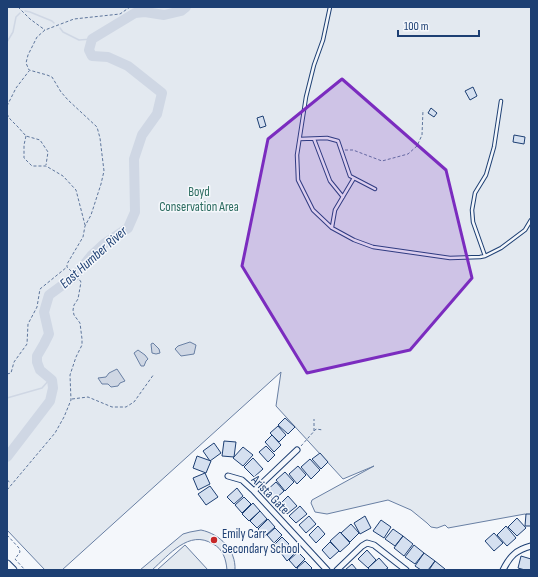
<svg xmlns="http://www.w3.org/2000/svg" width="538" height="577" font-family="'Sofia Sans Condensed',sans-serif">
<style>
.green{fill:#e3e9f0;stroke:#687fa3}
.water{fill:#cfd7e4;stroke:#687fa3}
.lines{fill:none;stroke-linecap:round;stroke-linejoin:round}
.stream{stroke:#cfd7e4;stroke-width:1.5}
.river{stroke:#cfd7e4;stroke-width:10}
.building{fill:#d5e0f0;stroke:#1d3f73}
.lane-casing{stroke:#1d3f73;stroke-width:4.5}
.street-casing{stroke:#1d3f73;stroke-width:7}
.secondary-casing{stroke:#1d3f73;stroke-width:9}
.path{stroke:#5e769c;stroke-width:1;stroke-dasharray:3 2;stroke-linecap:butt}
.lane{stroke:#f4f7fb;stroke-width:2.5}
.street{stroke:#f4f7fb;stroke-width:5}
.secondary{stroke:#f4f7fb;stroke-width:7}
.marked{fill:#7b2cbf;fill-opacity:0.2;stroke:#7b2cbf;stroke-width:3;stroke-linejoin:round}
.poi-dot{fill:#c62828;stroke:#f4f7fb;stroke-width:1.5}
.labels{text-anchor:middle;stroke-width:3;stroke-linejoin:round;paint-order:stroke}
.park-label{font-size:13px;fill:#2c6c60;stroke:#f4f7fb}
.street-label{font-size:13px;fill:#1d3f73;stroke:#f4f7fb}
.poi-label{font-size:13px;fill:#1d3f73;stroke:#f4f7fb;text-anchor:start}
.water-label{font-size:14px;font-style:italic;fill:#1d3f73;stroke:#f4f7fb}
</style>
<rect width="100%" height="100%" fill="#f4f7fb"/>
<path class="green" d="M7,7H531V516L525,514L448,528L445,525L437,528L431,527L427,523L411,510L388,500L327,514L315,512L311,503L312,500L374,466L343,479L276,406L281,372L62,570H45L7,530Z
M201,530C220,534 236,550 235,570H227C226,559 223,549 213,544C189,529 169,555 152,570H140L183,534L190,532Z
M185,545L208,570H157Z"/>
<path class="water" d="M190,342L196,345L194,354L181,356L175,349L178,346Z
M153,343L159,349L160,353L156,354L152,353L151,344Z
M138,350L145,355L148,359L146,361L144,366H141L134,353Z
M117,369L125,381L120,383L118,386L111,387L108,384H102L98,378L106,377L109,373Z"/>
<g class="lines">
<path class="stream" d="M25,11L30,12L52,21L54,23
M60,28L63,32L79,40L92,39
M7,42L13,32L16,17L20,13
M7,398L42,388L50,379"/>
<path class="river" d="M7,457L50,401L53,388L52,380L40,370L37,362V356L44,344L49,334L44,312L49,295L75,276L91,256L104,244L128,228L135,212L134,159L142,135L157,114L162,93L128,66L108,57L92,56L89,50L92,39L135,13L145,12L164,15L181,11L186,7"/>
</g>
<path class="building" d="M473,87L477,96L470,100L465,91Z
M431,108L437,113L434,117L428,113Z
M263,116L266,126L260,128L257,118Z
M514,135L525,137L524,144L513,142Z
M285,418L295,427L288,434L278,425Z
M278,426L286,435L279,442L270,433Z
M272,435L281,445L274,452L265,442Z
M224,441L236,442L234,457L222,456Z
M214,443L221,453L210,461L203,451Z
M266,446L275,455L268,462L259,452Z
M243,447L253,455L243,466L233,458Z
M320,453L328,462L321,469L312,459Z
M197,456L211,461L206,473L193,468Z
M253,458L263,469L254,477L244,467Z
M310,459L320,470L311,479L301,467Z
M298,466L306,475L297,484L289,474Z
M285,472L294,482L285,491L276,480Z
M205,473L210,484L198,490L193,478Z
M276,482L284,491L274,500L266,491Z
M210,486L218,497L206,505L198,494Z
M237,488L243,496L234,504L227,497Z
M288,496L297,506L287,514L279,505Z
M244,497L251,504L242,513L235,505Z
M253,503L260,511L249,521L242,514Z
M300,506L307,514L296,523L289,516Z
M260,511L267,519L257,528L250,521Z
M526,514H531V526H525Z
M309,516L316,524L306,533L299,525Z
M365,516L371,528L360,534L354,523Z
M517,518L526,528L517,536L508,527Z
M268,519L275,527L265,536L258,529Z
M381,520L391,527L384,538L373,531Z
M351,524L359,533L350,542L341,533Z
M318,526L325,534L316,543L309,535Z
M506,526L516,538L507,546L497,535Z
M275,528L282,535L274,543L267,535Z
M393,529L403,536L395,546L385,539Z
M340,532L350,543L340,552L330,541Z
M494,533L503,543L494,551L485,541Z
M403,536L413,544L404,556L394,548Z
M282,537L289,544L280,553L273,546Z
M330,542L339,551L330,559L322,550Z
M290,545L296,552L287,561L281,553Z
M414,545L424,553L415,564L405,557Z
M367,550L376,560L368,568L358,559Z
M298,552L305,559L296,568L289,560Z
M424,553L435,561L428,570H421L415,566Z
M521,556L531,559V570H525L518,568Z
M379,558L388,568L385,570H370L368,568Z
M305,561L312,568L310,570H298L297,568Z
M435,561L445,569V570H429Z
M352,564L357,570H345Z"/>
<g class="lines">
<g class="lane-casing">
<path id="lane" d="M330,7L323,40L314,65L306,97L297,155L298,180L313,210L332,228L354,240L373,247L450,258L480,257L485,256L501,248L525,230L531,220
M300,139L327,138L338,141L350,176L375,189
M314,139L330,181L343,197
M332,227L335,210L354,178
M485,256L473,222L472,210L475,193L486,175L494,147L501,101"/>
</g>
<g class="street-casing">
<path id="street" d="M228,476L242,480L254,491L327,570
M254,491L297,450
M337,570L362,546L367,543L374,545L406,570
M503,570C510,556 516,550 531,546"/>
</g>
<g class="secondary-casing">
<path id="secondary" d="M7,564L13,570"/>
</g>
<path class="path" d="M18,7L30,19L45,30
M7,106L16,88L29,71
M7,114L10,119L18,127L26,136L40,140L48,152L46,165
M26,136L24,145V158L32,166H46L63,176L76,190L85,225
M345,150H353L382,161L408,154L417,146L422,135L423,110
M7,374L11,373L14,362L27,344L28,324L37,307L40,289L67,267
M72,399L88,397L112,407H126L134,402L154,374
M314,431V419
M301,446L316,429L323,430
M7,480L11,483
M7,490L55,433L64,417L71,400L70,375L76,357L82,345V339L80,323L74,315L73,310L74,305L78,299L81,282L79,279L67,267V264L83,237L85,226L91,215L101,184L104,171L100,138L97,127L68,100L61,92L52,77L47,75L29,70L26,63L28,55L37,37L45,30L74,19L120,14L130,7
M7,535L19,548L20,552L15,559L25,570"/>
<use href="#lane" class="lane"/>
<use href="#street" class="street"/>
<use href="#secondary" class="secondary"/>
</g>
<path class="marked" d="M342,79L446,170L472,278L410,350L307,373L242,266L268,139Z"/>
<circle class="poi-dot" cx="214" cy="540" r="4"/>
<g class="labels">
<g class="park-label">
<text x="199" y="196">Boyd<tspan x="199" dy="15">Conservation Area</tspan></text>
</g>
<g class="street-label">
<text transform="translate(271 494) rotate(46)" y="5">Arista Gate</text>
</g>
<g class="poi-label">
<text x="222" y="538">Emily Carr<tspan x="222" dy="15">Secondary School</tspan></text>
</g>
<g class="water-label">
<text transform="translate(93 257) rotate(-42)" y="5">East Humber River</text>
</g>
</g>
<rect width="538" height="577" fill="none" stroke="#1d3f73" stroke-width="16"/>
<path d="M398 30v6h81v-6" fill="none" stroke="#1d3f73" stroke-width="2"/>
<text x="404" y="30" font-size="12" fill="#1d3f73" stroke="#f4f7fb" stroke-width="3" paint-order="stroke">100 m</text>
</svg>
